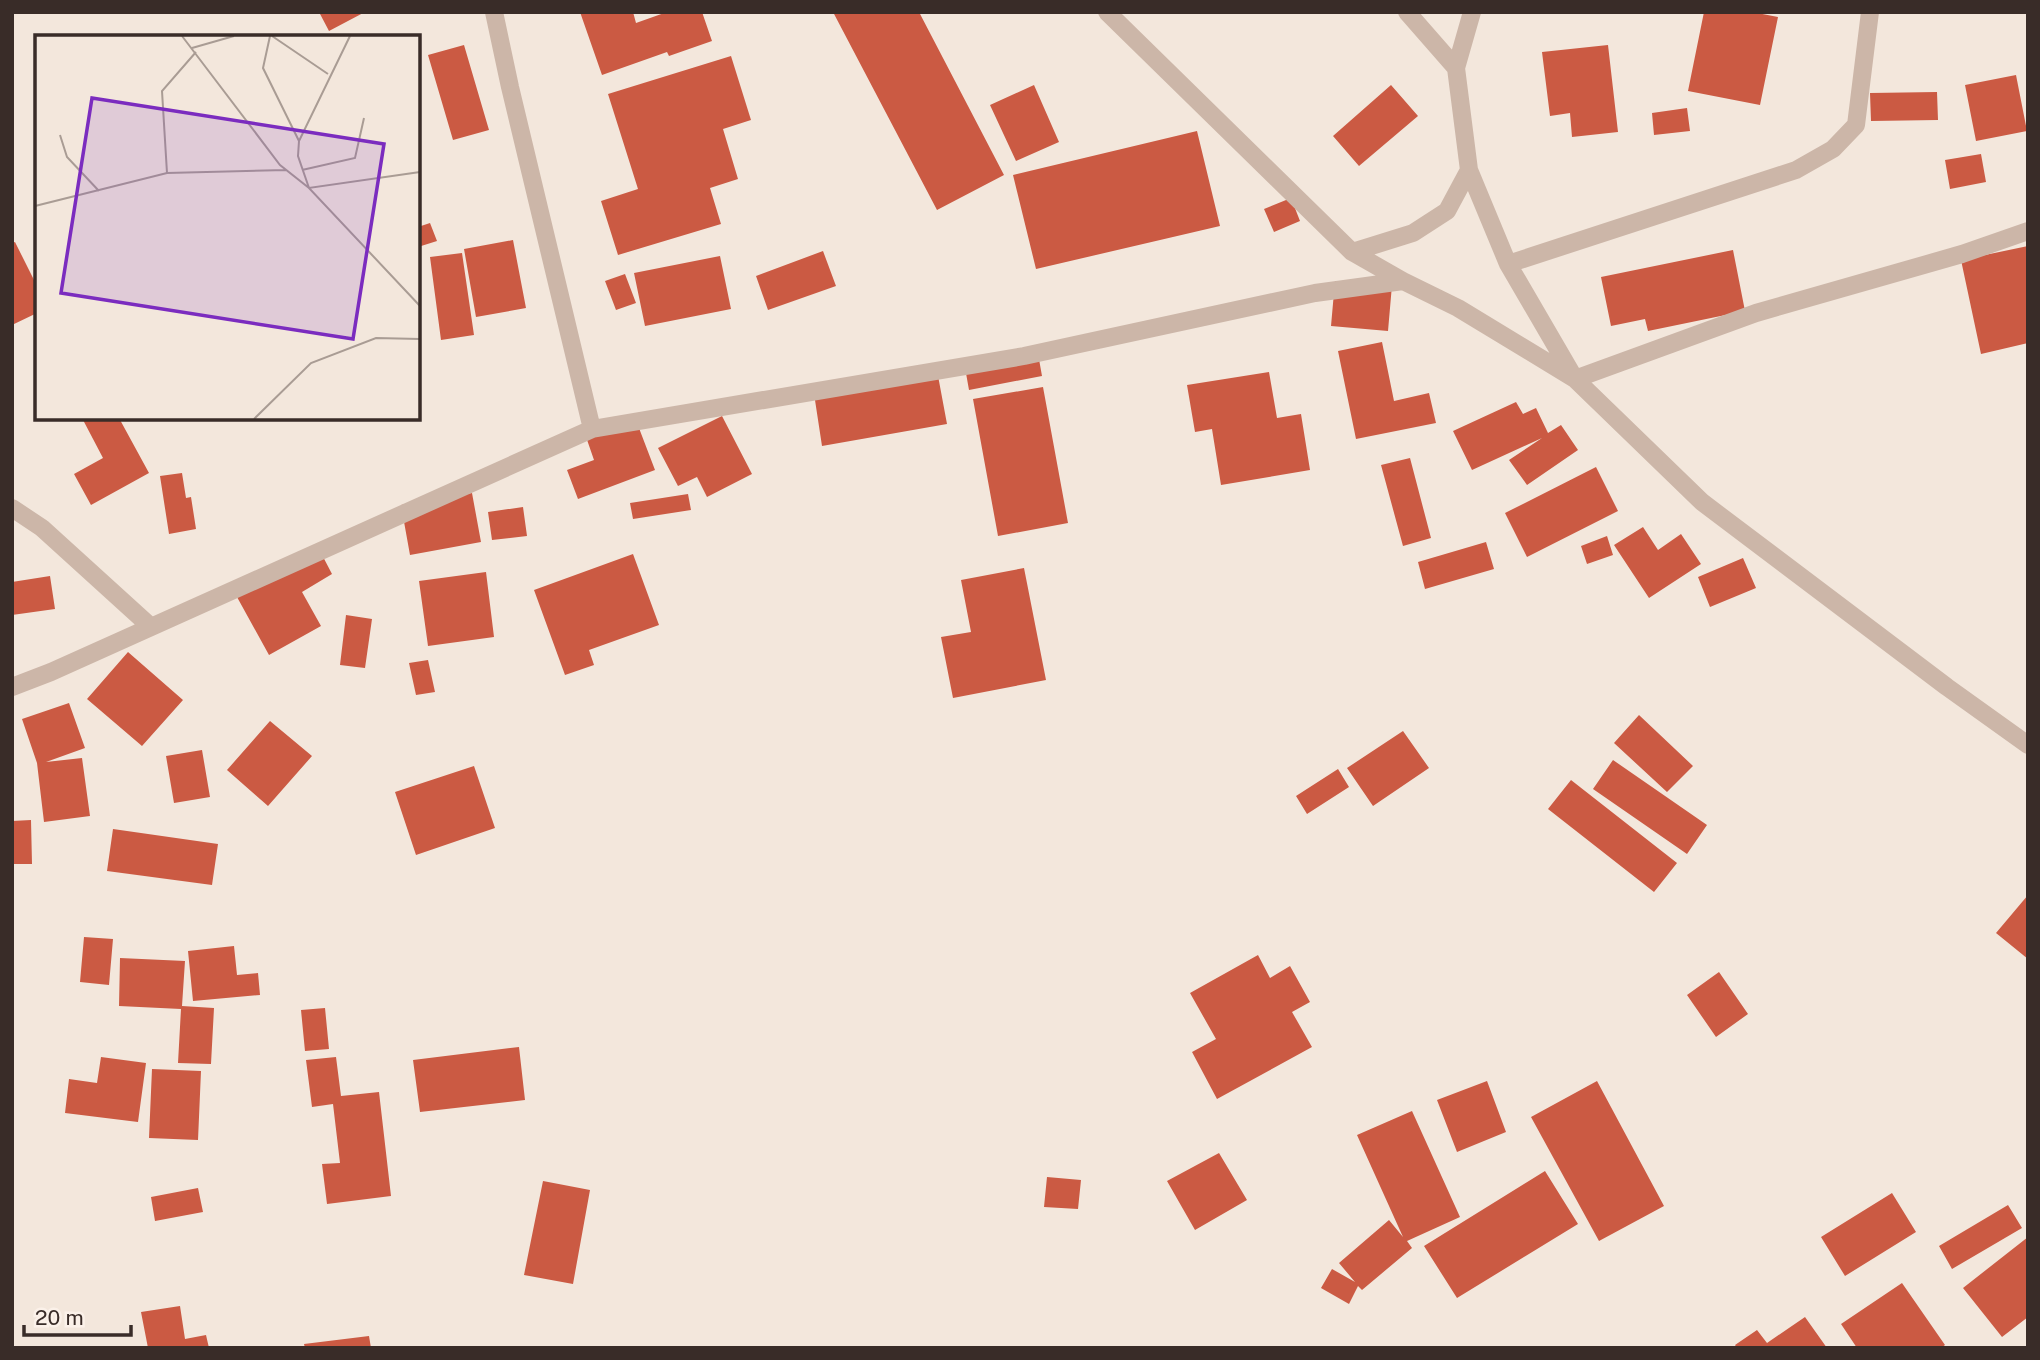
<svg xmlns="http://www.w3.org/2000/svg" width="2040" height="1360" font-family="'Public Sans',sans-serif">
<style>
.building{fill:#cb5a43}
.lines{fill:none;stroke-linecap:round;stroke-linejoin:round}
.street{stroke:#ccb6a8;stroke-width:18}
.inset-road{fill:none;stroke:#a99c94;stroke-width:2}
.view{fill:#7b2cbf;fill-opacity:0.15;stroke:#7b2cbf;stroke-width:3.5}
.inset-edge{fill:none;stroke:#392c28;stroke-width:3.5}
</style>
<rect width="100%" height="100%" fill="#f3e7dc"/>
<path class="building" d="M319,12H365L329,31Z
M580,12H633L636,23L667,12H702L712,41L669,56L667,52L602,75Z
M833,12H919L1004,175L937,210Z
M1704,12H1752L1778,17L1760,105L1688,91Z
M464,45L489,130L453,140L428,55Z
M1608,45L1618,132L1572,137L1570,113L1550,116L1542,52Z
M731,56L751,120L723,129L738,179L710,188L721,224L618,255L601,201L638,189L608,94Z
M2016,75L2027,131L1976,141L1965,85Z
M1034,85L1059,142L1016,161L990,105Z
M1391,85L1418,116L1359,166L1333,136Z
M1937,92L1938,120L1871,121L1870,93Z
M1687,108L1690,131L1654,135L1652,113Z
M1197,131L1220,226L1036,269L1013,175Z
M1981,154L1986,182L1950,189L1945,160Z
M1291,198L1300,221L1274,232L1264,209Z
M430,223L437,241L418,247V227Z
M513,240L526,308L476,317L464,249Z
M15,242L37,286V313L12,325V243Z
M2028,246V343L1981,354L1961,260Z
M1733,250L1745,311L1648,331L1645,319L1611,326L1601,277Z
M823,251L836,286L768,310L756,276Z
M462,253L474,335L441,340L430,257Z
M720,256L731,309L645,326L634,273Z
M625,274L636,303L616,310L605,281Z
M1335,281L1392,285L1388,331L1331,326Z
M1382,342L1394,401L1429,393L1436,423L1356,439L1338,351Z
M1037,348L1042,376L969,390L964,362Z
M936,365L947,424L822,446L813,387Z
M1269,372L1277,418L1301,414L1310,470L1221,485L1212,429L1195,432L1187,385Z
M1043,387L1068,523L998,536L973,399Z
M1516,402L1523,414L1536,408L1548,433L1561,425L1578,450L1527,485L1509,460L1542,438L1472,470L1453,431Z
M634,415L655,470L578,499L567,470L594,460L585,434Z
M722,416L752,474L707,497L697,477L678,486L658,448Z
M82,418H119L149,473L91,505L74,474L103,458Z
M1410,458L1431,538L1403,546L1381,465Z
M1596,467L1618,511L1527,557L1505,513Z
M182,473L186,498L191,497L196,529L169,534L160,476Z
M472,493L481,542L410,555L401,505Z
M688,494L691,510L633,519L630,503Z
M523,507L527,536L492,540L488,512Z
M1643,527L1658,550L1681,534L1701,564L1649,598L1614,545Z
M1607,536L1613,555L1587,564L1581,546Z
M1486,542L1494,569L1425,589L1418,562Z
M320,551L332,574L302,592L321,626L269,655L237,597Z
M633,554L659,625L589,650L594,665L565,675L534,590Z
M1743,558L1756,588L1710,607L1698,577Z
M1024,568L1046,680L953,698L941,637L971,632L961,580Z
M486,572L494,637L428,646L419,581Z
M50,576L55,609L12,615V582Z
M346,615L372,619L365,668L340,665Z
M128,652L183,700L142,746L87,699Z
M428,660L435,692L416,695L409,663Z
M69,703L85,748L46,762L82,758L90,816L44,822L37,763L22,719Z
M1639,715L1693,766L1667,792L1614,743Z
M270,721L312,756L268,806L227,770Z
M1403,731L1429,768L1373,806L1347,768Z
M202,750L210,797L174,803L166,756Z
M1613,760L1707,825L1687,854L1593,789Z
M474,766L495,828L416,855L395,792Z
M1338,769L1349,787L1307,814L1296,796Z
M1571,780L1677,863L1654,892L1548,809Z
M31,820L32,864H12V821Z
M113,829L218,844L212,885L107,871Z
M2028,895V959L1996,933Z
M84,937L113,939L109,985L80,982Z
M234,946L237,975L258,973L260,995L193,1001L188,951Z
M1258,955L1270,978L1290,966L1310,1002L1292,1012L1312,1047L1217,1099L1192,1052L1216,1039L1190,993Z
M120,958L185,961L182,1006L214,1008L211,1064L178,1063L181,1009L119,1006Z
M1719,972L1748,1014L1716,1037L1687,995Z
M325,1008L329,1049L305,1051L301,1010Z
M519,1047L525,1100L420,1112L413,1060Z
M101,1057L146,1063L138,1122L65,1113L69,1079L97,1083Z
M336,1057L341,1096L379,1092L391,1196L327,1204L322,1164L340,1163L333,1104L312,1107L306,1060Z
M152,1069L201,1071L198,1140L149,1138Z
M1487,1081L1506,1132L1457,1152L1437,1100Z
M1597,1081L1664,1206L1599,1241L1531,1117Z
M1412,1111L1460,1217L1407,1241L1412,1248L1362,1290L1358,1286L1349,1304L1321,1288L1332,1269L1355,1282L1339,1263L1389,1220L1403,1237L1357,1135Z
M1219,1153L1247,1200L1195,1230L1167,1181Z
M1545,1171L1578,1224L1457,1298L1424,1246Z
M1047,1177L1081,1180L1078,1209L1044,1207Z
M543,1181L590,1190L573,1284L524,1275Z
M198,1188L203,1212L155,1221L151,1197Z
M1892,1193L1916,1232L1845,1276L1821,1237Z
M2008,1205L2022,1228L1952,1269L1939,1246Z
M2028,1237V1317L2002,1337L1963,1288Z
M1902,1283L1945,1345L1941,1348H1857L1841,1324Z
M180,1306L185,1339L206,1335L209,1348H148L141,1312Z
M1805,1317L1827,1348H1737L1735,1345L1757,1330L1767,1343Z
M369,1336L371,1348H305L304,1344Z"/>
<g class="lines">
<path class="street" d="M494,12L510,87L592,429
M1107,12L1352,252L1403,281L1458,308L1575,379L1702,502L1947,687L2028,745
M1407,12L1456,68
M1472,12L1456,68L1469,170L1508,264L1575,379L1756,313L1962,254L2028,231
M1352,252L1413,233L1447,211L1469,170
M1508,264L1796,170L1833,149L1856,125L1870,12
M12,508L42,528L151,627
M12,687L51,672L592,429L1024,356L1315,293L1403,281"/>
</g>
<g transform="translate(35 35)">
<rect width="385" height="385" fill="#f3e7dc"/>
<path class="inset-road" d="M147,1L245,130L274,153L385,271M235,1L228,33L264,106M237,1L293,39M315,1L264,106L263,121L274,153L385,137M157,13L199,1M25,100L32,122L64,156M267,135L320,123L329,83M132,138L127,56L161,17M0,171L132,138L251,135M219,384L276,328L341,303L385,304"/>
<path class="view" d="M57,63L349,109L318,304L26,258Z"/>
<rect width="385" height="385" class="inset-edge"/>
</g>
<rect width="2040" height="1360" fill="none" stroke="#392c28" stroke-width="28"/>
<path d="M24 1325v10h107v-10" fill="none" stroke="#392c28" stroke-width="3.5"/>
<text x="35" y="1325" font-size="21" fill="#392c28" stroke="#fbf1e9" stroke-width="5" paint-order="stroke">20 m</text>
</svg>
